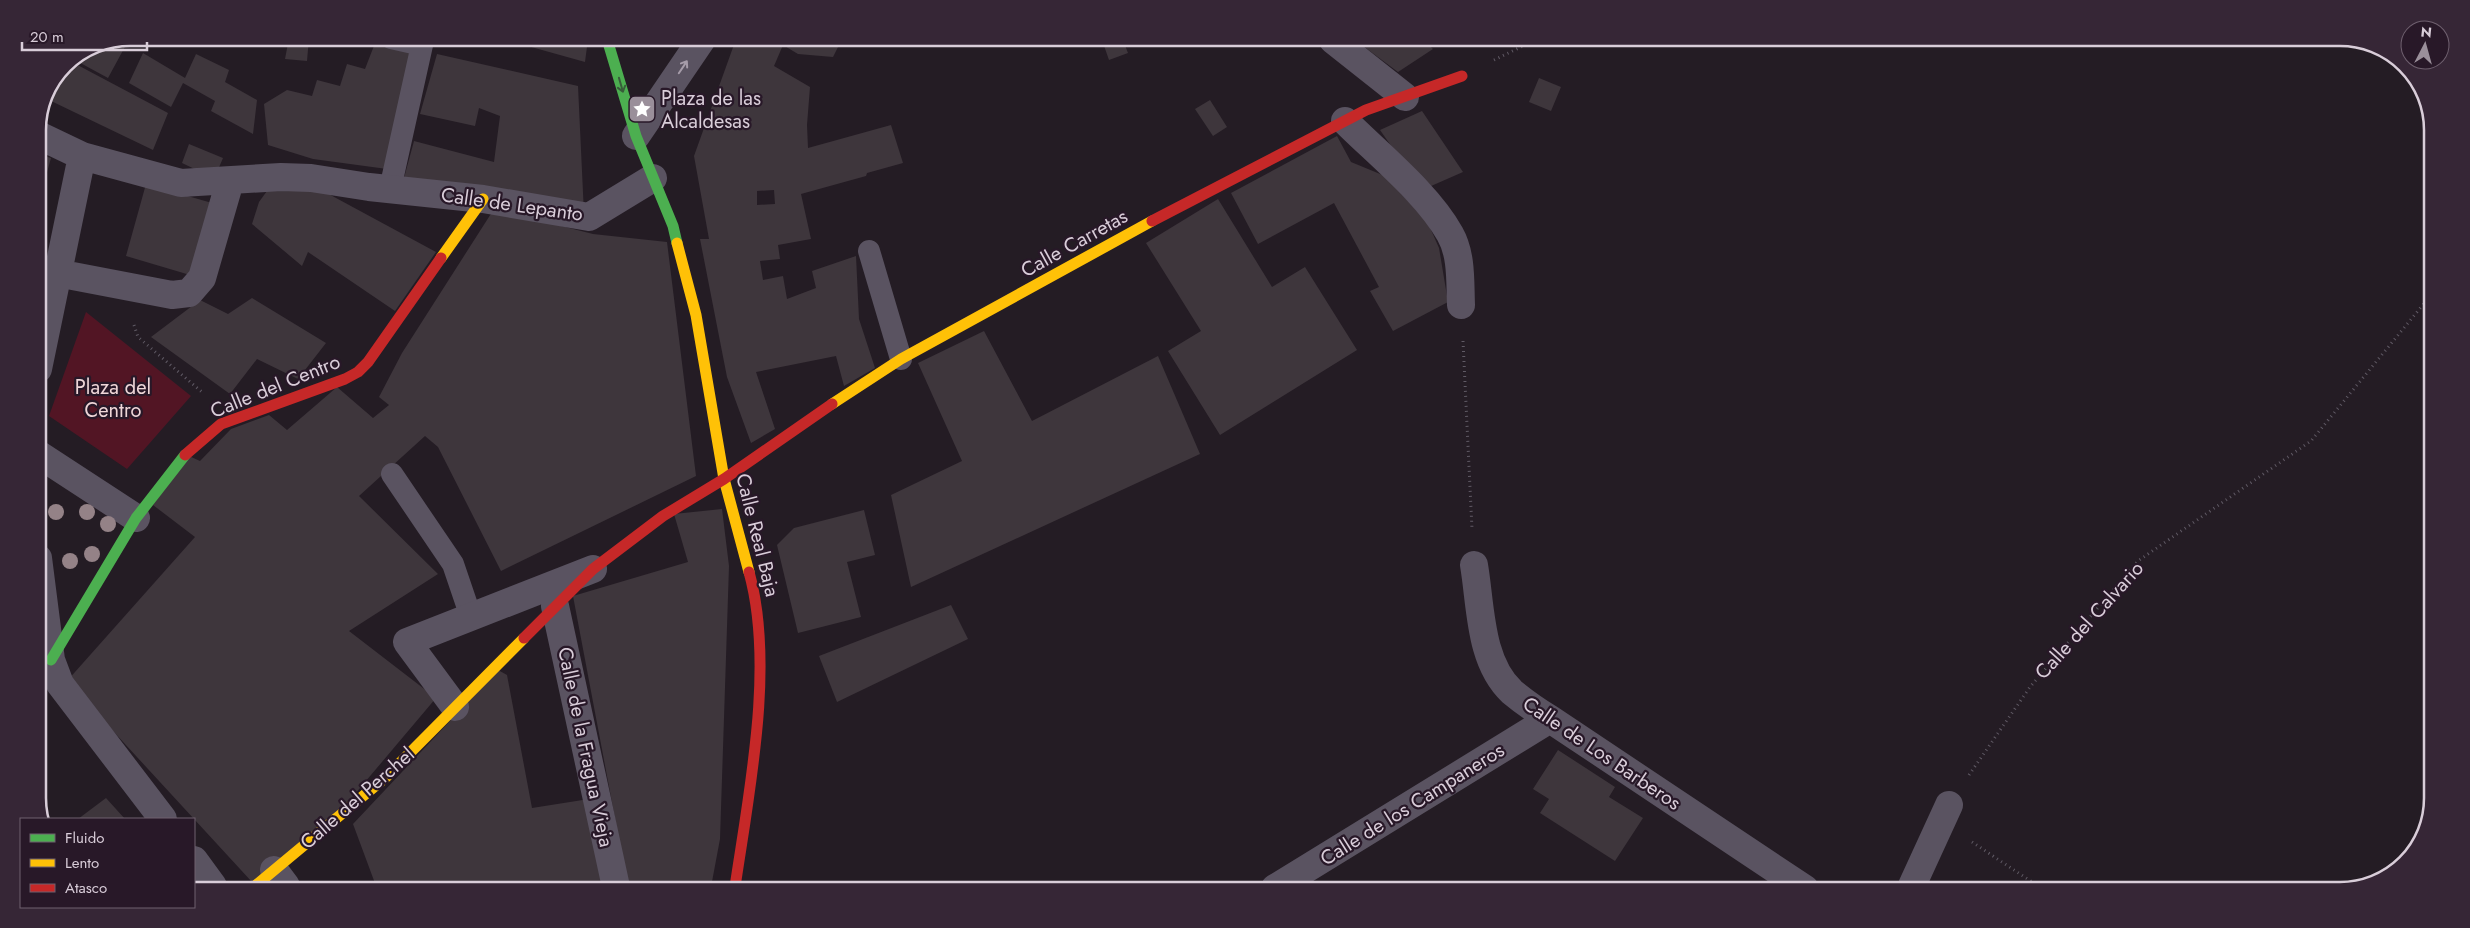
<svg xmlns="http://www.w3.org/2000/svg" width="2470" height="928" font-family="Jost,sans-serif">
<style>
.green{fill:#521524}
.building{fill:#3e363c;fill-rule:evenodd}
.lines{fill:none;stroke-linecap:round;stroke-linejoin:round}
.path{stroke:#605a65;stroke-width:3;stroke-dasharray:1 4;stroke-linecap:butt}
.lane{stroke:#5a5361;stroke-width:22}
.street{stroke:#5a5361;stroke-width:28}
.fast{stroke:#4caf50;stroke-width:11}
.slow{stroke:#ffc107;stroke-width:11}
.jam{stroke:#c62828;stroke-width:11}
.tree{fill:#948287}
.oneway{stroke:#a69ca9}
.oneway2{stroke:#385c3a}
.labels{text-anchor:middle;stroke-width:4.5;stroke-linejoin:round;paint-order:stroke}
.poi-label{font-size:20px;fill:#d9cdd9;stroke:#281828;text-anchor:start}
.street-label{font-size:20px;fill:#d9cdd9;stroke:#281828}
.park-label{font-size:20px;fill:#efd6d8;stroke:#281828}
.rim{fill:none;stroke:#d9cdd9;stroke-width:2.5}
</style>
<rect width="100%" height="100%" fill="#241c24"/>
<path class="green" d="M86,312L191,396L127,469L49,416Z"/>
<path class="building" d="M289,38H309L307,61L285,59Z
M377,38L421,51L387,169L313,159L268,145L264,104L287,90L312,96L317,80L340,86L347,64L365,69Z
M503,38L588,39L585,62L503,39Z
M122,39L127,43L108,78L73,59L95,44Z
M736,39H842L833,57L798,54L783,45L774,66L810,87L807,125L808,148L891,125L903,163L867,173L866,176L801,194L811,239L778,245L780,259L760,261L763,280L783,276L787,299L816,288L812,271L856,256L859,319L875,368L844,386L836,356L756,372L775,429L751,443L727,377L700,239H709L694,156ZM774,190L775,204L757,205V191Z
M1102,40H1123L1128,53L1109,60Z
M1355,40H1424L1433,49L1398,72Z
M1457,40H1475L1461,47Z
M143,53L185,78L196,54L229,70L225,82L257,100L253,134L211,111L215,101L183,83L171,107L129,83Z
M437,54L578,86L584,214L404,178L414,141L494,162L500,116L479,108L475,126L420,114Z
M70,61L168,113L153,150L49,100L65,64Z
M1539,78L1561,87L1551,111L1529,102Z
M1210,100L1227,127L1213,136L1195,109Z
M1422,111L1463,172L1422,190L1380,130Z
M1337,136L1351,162L1385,176L1428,223L1439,248L1448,302L1393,331L1370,291L1379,287L1334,203L1258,244L1231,193Z
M189,144L223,158L217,172L205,174L182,163Z
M38,154L51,158L38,205Z
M146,184L212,203L190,275L126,256Z
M272,184L312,185L436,252L395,311L308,252L302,266L252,224L259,202Z
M1218,199L1272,287L1305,267L1357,350L1220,435L1168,351L1201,331L1146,243Z
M494,209L593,234L667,242L696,476L501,571L438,447L425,436L359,496L438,574L349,631L436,698L349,801L252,882L67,681L195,537L153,505L189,456L200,461L231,429L269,415L287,430L337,387L373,418L389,405L379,397L402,353Z
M252,298L326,343L298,379L257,359L230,394L151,337L200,300L228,314Z
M984,331L1032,421L1158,356L1200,454L911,587L891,495L962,461L918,363Z
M722,509L729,566L720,839L711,887H628L573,596L688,562L674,514Z
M864,510L875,555L847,562L861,617L798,633L777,545L794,528Z
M951,605L968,639L837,702L819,656Z
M498,670L507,675L532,808L589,799L609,887L376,886L353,824Z
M1558,750L1615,787L1609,797L1643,818L1615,861L1540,813L1549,799L1533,789Z
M106,798L125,819H78Z"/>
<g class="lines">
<path class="path" d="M1494,60L1533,41
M134,325L138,337L203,393
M1463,341L1472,529
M1969,775L2030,687L2138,561L2311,441L2431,295
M1972,842L2044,890"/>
<path class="lane" d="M390,189L422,45L391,38
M869,251L901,359
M392,474L453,564L471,617"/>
<path class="street" d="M1333,40L1405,97
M1345,121C1378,154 1428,194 1450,234C1462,255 1460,282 1461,305
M38,135L82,156L181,183L281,177L311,178L369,187L483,199L589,217L653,178
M636,136L702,39
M57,273L172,295L189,293L202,278L230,181
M38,369L82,156
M38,454L136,518
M38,558L51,660L60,684L163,819
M1474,565C1481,606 1479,661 1512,692C1524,702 1537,711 1550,719L1805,889
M555,606L616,887
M455,707L407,642L593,569
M194,860L213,886
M274,870L286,886
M1275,888L1550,719
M1910,890L1949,805"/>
<path class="fast" d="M607,39L636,136L673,226L677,243
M51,660L136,518L185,455"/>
<path class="slow" d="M677,243L696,315L724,479L749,572
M441,258L483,199
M832,404L901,359L1152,221
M255,886L386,777L524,638"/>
<path class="jam" d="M1152,221L1366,110L1462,76
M185,455L221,424L345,379L358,372L368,362L441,258
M524,638L593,569L663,516L724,479L832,404
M735,887C749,792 775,665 749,572"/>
</g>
<g class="tree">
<circle cx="56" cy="512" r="8"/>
<circle cx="87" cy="512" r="8"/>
<circle cx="108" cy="524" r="8"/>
<circle cx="92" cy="554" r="8"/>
<circle cx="70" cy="561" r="8"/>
</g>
<defs><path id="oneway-shaft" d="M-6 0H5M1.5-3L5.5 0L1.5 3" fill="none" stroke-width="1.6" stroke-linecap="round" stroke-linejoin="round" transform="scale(1.25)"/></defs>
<use class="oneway" href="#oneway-shaft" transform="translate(683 67) rotate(-56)"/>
<use class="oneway2" href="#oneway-shaft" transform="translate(621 85) rotate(74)"/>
<defs>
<g id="sight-square" transform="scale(1.4375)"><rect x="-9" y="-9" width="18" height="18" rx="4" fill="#9a8f9a" stroke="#281828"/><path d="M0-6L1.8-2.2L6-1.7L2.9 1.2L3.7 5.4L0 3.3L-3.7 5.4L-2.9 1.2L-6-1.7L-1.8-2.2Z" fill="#fff"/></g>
</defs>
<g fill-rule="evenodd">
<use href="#sight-square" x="642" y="109"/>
</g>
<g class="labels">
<g class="poi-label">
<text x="661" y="105">Plaza de las<tspan x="661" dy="23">Alcaldesas</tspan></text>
</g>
<g class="street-label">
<text transform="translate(512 204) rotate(8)" y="7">Calle de Lepanto</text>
<text transform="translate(1074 243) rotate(-29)" y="7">Calle Carretas</text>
<text transform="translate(275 386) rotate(-22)" y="7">Calle del Centro</text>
<text transform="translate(758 535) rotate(76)" y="7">Calle Real Baja</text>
<text transform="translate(2089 620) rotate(-48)" y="7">Calle del Calvario</text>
<text transform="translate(586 747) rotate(78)" y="7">Calle de la Fragua Vieja</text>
<text transform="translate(1602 753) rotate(34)" y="7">Calle de Los Barberos</text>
<text transform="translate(357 798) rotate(-41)" y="7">Calle del Perchel</text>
<text transform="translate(1412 804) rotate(-32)" y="7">Calle de los Campaneros</text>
</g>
<g class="park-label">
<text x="113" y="394">Plaza del<tspan x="113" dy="23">Centro</tspan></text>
</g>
</g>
<path d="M0 0H2470V928H0ZM130 46H2340A84 84 0 0 1 2424 130V798A84 84 0 0 1 2340 882H130A84 84 0 0 1 46 798V130A84 84 0 0 1 130 46Z" fill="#362636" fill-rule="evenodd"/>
<path class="rim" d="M130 46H2340A84 84 0 0 1 2424 130V798A84 84 0 0 1 2340 882H130A84 84 0 0 1 46 798V130A84 84 0 0 1 130 46Z"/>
<rect x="20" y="818" width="175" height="90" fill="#281828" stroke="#6f606f"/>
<rect x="30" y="834" width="25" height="8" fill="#4caf50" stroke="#6f606f"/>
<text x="65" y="843" font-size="15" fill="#d9cdd9">Fluido</text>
<rect x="30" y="859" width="25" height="8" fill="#ffc107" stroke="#6f606f"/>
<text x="65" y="868" font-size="15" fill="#d9cdd9">Lento</text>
<rect x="30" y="884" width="25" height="8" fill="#c62828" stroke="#6f606f"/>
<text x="65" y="893" font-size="15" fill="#d9cdd9">Atasco</text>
<g transform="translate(2425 45) rotate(6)"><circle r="24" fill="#281828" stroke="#6f606f"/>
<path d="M0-4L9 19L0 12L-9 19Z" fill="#9a8f9a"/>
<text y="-8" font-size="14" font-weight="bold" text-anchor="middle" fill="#d9cdd9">N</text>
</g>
<path d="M22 42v8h125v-8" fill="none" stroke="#d9cdd9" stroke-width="2.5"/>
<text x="30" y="42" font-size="15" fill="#d9cdd9" stroke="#281828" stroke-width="4" paint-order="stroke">20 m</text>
</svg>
